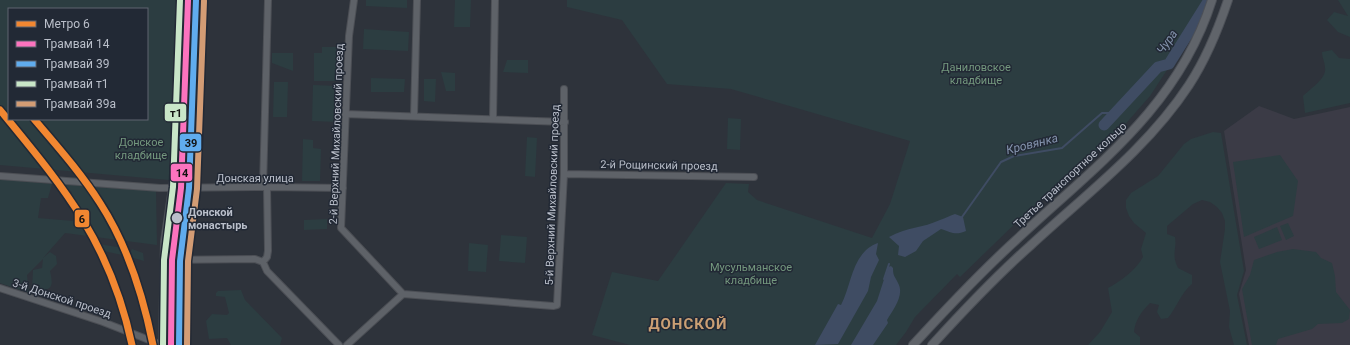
<svg xmlns="http://www.w3.org/2000/svg" width="1350" height="345" font-family="Roboto,sans-serif">
<style>
.medical{fill:#3b3b46}
.green{fill:#2c3d41;fill-rule:evenodd}
.water{fill:#3f4c63}
.lines{fill:none;stroke-linecap:round;stroke-linejoin:round}
.stream{stroke:#3f4c63;stroke-width:2}
.river{stroke:#3f4c63;stroke-width:11}
.minor-casing{stroke:#4c4f55;stroke-width:8}
.major-casing{stroke:#4c5057;stroke-width:10}
.minor{stroke:#5e6268;stroke-width:6}
.major{stroke:#60646a;stroke-width:8}
.tram-1-casing{stroke:#222935;stroke-width:9}
.tram-2-casing{stroke:#222935;stroke-width:9}
.tram-3-casing{stroke:#222935;stroke-width:9}
.tram-4-casing{stroke:#222935;stroke-width:9}
.tram-1{stroke:#fc73be;stroke-width:6}
.tram-2{stroke:#60acee;stroke-width:6}
.tram-3{stroke:#c9e6c8;stroke-width:6}
.tram-4{stroke:#d39c74;stroke-width:6}
.metro-1-casing{stroke:#222935;stroke-width:10}
.metro-1{stroke:#f28731;stroke-width:7}
.stop-dot{fill:#babfca;stroke:#222935;stroke-width:1.5}
.labels{text-anchor:middle;stroke-width:3;stroke-linejoin:round;paint-order:stroke}
.park-label{font-size:11px;fill:#74987e;stroke:#222935}
.street-label{font-size:11px;fill:#babfca;stroke:#222935}
.stop-label{font-size:11px;font-weight:bold;fill:#babfca;stroke:#222935;text-anchor:start}
.water-label{font-size:12px;font-style:italic;fill:#8594ae;stroke:#222935}
.district-label{font-size:15px;font-weight:bold;letter-spacing:1px;fill:#cb9f74;stroke:#222935}
.line-badge{stroke:#222935;stroke-width:1.5}
.pale-badge-label{font-size:11px;text-anchor:middle;font-weight:bold;fill:#111}
</style>
<rect width="100%" height="100%" fill="#2e333b"/>
<path class="medical" d="M1259,106L1294,119L1350,107V345H1249L1239,294L1246,270L1224,131Z"/>
<path class="green" d="M0,0H176L169,180L0,165ZM9,9H147V119H9Z
M366,0H407V8L366,6Z
M455,0H471L470,27H454Z
M567,0H1203L1184,44L1150,96L1122,128L1023,216L960,277L957,274L915,317L906,332L896,345H630L592,335L612,272L658,281L726,183L749,184L748,192L757,200L872,238L890,204L910,141L731,89L667,84L622,20L567,7Z
M1338,0H1350V37L1338,32L1327,20L1334,12L1348,16Z
M364,29L409,32L408,51L363,49Z
M322,47H339L338,81H314V53H322Z
M1332,50L1339,58L1350,59V103L1305,113L1303,96C1310,89 1327,78 1325,68C1325,62 1322,58 1322,52Z
M272,53H293V71L272,63Z
M507,60H528V73L503,72Z
M441,72L455,73V91H446Z
M371,78L405,79L404,92H371Z
M424,79H436L435,102L424,101Z
M274,82H288L287,117H273Z
M313,85L338,86L337,122L312,121Z
M728,118L741,119L740,150L727,149Z
M1213,132L1221,133L1244,271L1237,295L1247,345H1234L1229,327L1230,311L1220,262L1225,229V221L1222,213L1217,207L1210,202L1202,200L1193,204L1167,226V234L1175,237C1177,251 1171,253 1178,268L1192,275V284C1181,293 1177,307 1168,318L1161,319L1157,312L1159,305L1150,303C1142,311 1135,320 1134,332L1140,337V345H1088L1100,332L1112,312L1108,288C1121,281 1136,270 1143,257L1141,249L1146,233L1134,223L1129,216L1126,208V200L1131,193L1158,176L1184,144L1191,139Z
M527,137L537,138L535,177L525,176Z
M303,139L313,140V148L321,149L320,181H302Z
M1280,155L1298,181L1293,216L1244,237L1233,162Z
M0,179L52,184L48,198H41L38,218L73,221L74,201L71,191L57,190L58,184L156,191L157,245L65,233L43,258L50,252L56,256L57,264L50,271C54,288 52,290 34,292L32,290L33,270L42,268L43,259L27,275L29,293L0,283Z
M188,194H191V253H188Z
M327,219V229L304,230V220Z
M1288,223L1294,236L1286,240L1280,226Z
M1277,227L1282,240L1259,249L1254,237Z
M501,235L527,237L525,263L499,261Z
M469,243L488,245L486,272L468,271Z
M99,244L123,248L125,251V254L122,255L99,250L98,247Z
M132,249L143,253L144,261L130,257L129,255Z
M1293,249L1316,252L1321,258L1332,263L1335,276L1336,292L1350,310L1349,319L1342,323L1318,324L1312,329L1278,339L1276,345H1252L1242,289L1250,275L1254,260L1277,252Z
M241,290L245,300L282,338L280,345H231L227,338L209,339L206,321L212,314L227,315L229,313L225,297L216,296V293L218,291Z"/>
<path class="water" d="M955,214L963,217L966,231C955,236 951,232 941,229L923,241L916,251L905,257L898,255L899,246L889,237C907,227 923,228 940,220C946,218 949,216 955,214Z
M878,243L876,254L879,260L871,277L868,291L838,344L815,345L838,304L841,305C852,284 852,252 878,243Z
M891,266L893,268C893,277 895,276 898,283C905,295 893,310 887,320L888,323L873,345H851L877,301L888,267Z"/>
<g class="lines">
<path class="stream" d="M962,217L1001,162L1014,156L1062,148L1102,113H1115
M884,279L889,264"/>
<path class="river" d="M1104,125L1158,67L1169,64L1209,0"/>
<g class="minor-casing">
<path id="minor" d="M354,0L349,36L341,228L403,294
M345,114L565,122
M414,116L417,0
M493,119L495,0
M564,174L754,177
M0,176L160,188L267,187L343,188
M263,187L268,0
M164,260L255,259L263,262L267,271L339,345
M263,262L267,257L268,251L267,187
M0,288L103,322L162,345
M347,345L403,294L553,306L557,305L564,174V89"/>
</g>
<g class="major-casing">
<path id="major" d="M163,345L165,242L174,181L181,0
M175,345L176,260L183,197L191,0
M913,345C946,309 979,274 1015,241C1094,167 1178,108 1212,0
M932,345C963,311 995,277 1030,246C1085,195 1147,149 1189,85C1206,59 1218,30 1228,0"/>
</g>
<use href="#minor" class="minor"/>
<use href="#major" class="major"/>
<g class="tram-1-casing">
<path id="tram-1" d="M171,345L172,260L181,188L188,0"/>
</g>
<g class="tram-2-casing">
<path id="tram-2" d="M179,345L180,261L189,188L196,0"/>
</g>
<g class="tram-3-casing">
<path id="tram-3" d="M163,345L164,260L173,187L180,0"/>
</g>
<g class="tram-4-casing">
<path id="tram-4" d="M187,345L188,261L197,189L204,1"/>
</g>
<use href="#tram-1" class="tram-1"/>
<use href="#tram-2" class="tram-2"/>
<use href="#tram-3" class="tram-3"/>
<use href="#tram-4" class="tram-4"/>
<g class="metro-1-casing">
<path id="metro-1" d="M0,110C65,189 110,242 132,345
M34,119C57,146 81,173 100,203C128,246 143,295 153,345"/>
</g>
<use href="#metro-1" class="metro-1"/>
</g>
<circle class="stop-dot" cx="177" cy="218" r="6"/>
<g class="labels">
<g class="park-label">
<text x="976" y="71">Даниловское<tspan x="976" dy="13">кладбище</tspan></text>
<text x="141" y="146">Донское<tspan x="141" dy="13">кладбище</tspan></text>
<text x="751" y="271">Мусульманское<tspan x="751" dy="13">кладбище</tspan></text>
</g>
<g class="street-label">
<text transform="translate(336 134) rotate(-88)" y="4">2-й Верхний Михайловский проезд</text>
<text transform="translate(659 165) rotate(1)" y="4">2-й Рощинский проезд</text>
<text transform="translate(1070 175) rotate(-43)" y="4">Третье транспортное кольцо</text>
<text x="255" y="182">Донская улица</text>
<text transform="translate(552 195) rotate(-88)" y="4">5-й Верхний Михайловский проезд</text>
<text transform="translate(62 298) rotate(18)" y="4">3-й Донской проезд</text>
</g>
<g class="stop-label">
<text x="188" y="216">Донской<tspan x="188" dy="13">монастырь</tspan></text>
</g>
<g class="water-label">
<text transform="translate(1167 42) rotate(-55)" y="4">Чура</text>
<text transform="translate(1032 144) rotate(-14)" y="4">Кровянка</text>
</g>
<g class="district-label">
<text x="688" y="329">ДОНСКОЙ</text>
</g>
</g>
<g class="line-badge">
<rect x="164" y="103" width="23" height="19" rx="4" fill="#c9e6c8"/>
<rect x="179" y="133" width="23" height="19" rx="4" fill="#60acee"/>
<rect x="170" y="163" width="23" height="19" rx="4" fill="#fc73be"/>
<rect x="74" y="209" width="16" height="19" rx="4" fill="#f28731"/>
</g>
<g class="pale-badge-label">
<text x="176" y="117">т1</text>
<text x="191" y="147">39</text>
<text x="182" y="177">14</text>
<text x="82" y="223">6</text>
</g>
<rect x="8" y="8" width="140" height="112" fill="#222935" stroke="#5f6571"/>
<rect x="16" y="21" width="20" height="6" fill="#f28731" stroke="#5f6571"/>
<text x="44" y="28" font-size="12" fill="#babfca">Метро 6</text>
<rect x="16" y="41" width="20" height="6" fill="#fc73be" stroke="#5f6571"/>
<text x="44" y="48" font-size="12" fill="#babfca">Трамвай 14</text>
<rect x="16" y="61" width="20" height="6" fill="#60acee" stroke="#5f6571"/>
<text x="44" y="68" font-size="12" fill="#babfca">Трамвай 39</text>
<rect x="16" y="81" width="20" height="6" fill="#c9e6c8" stroke="#5f6571"/>
<text x="44" y="88" font-size="12" fill="#babfca">Трамвай т1</text>
<rect x="16" y="101" width="20" height="6" fill="#d39c74" stroke="#5f6571"/>
<text x="44" y="108" font-size="12" fill="#babfca">Трамвай 39а</text>
</svg>
